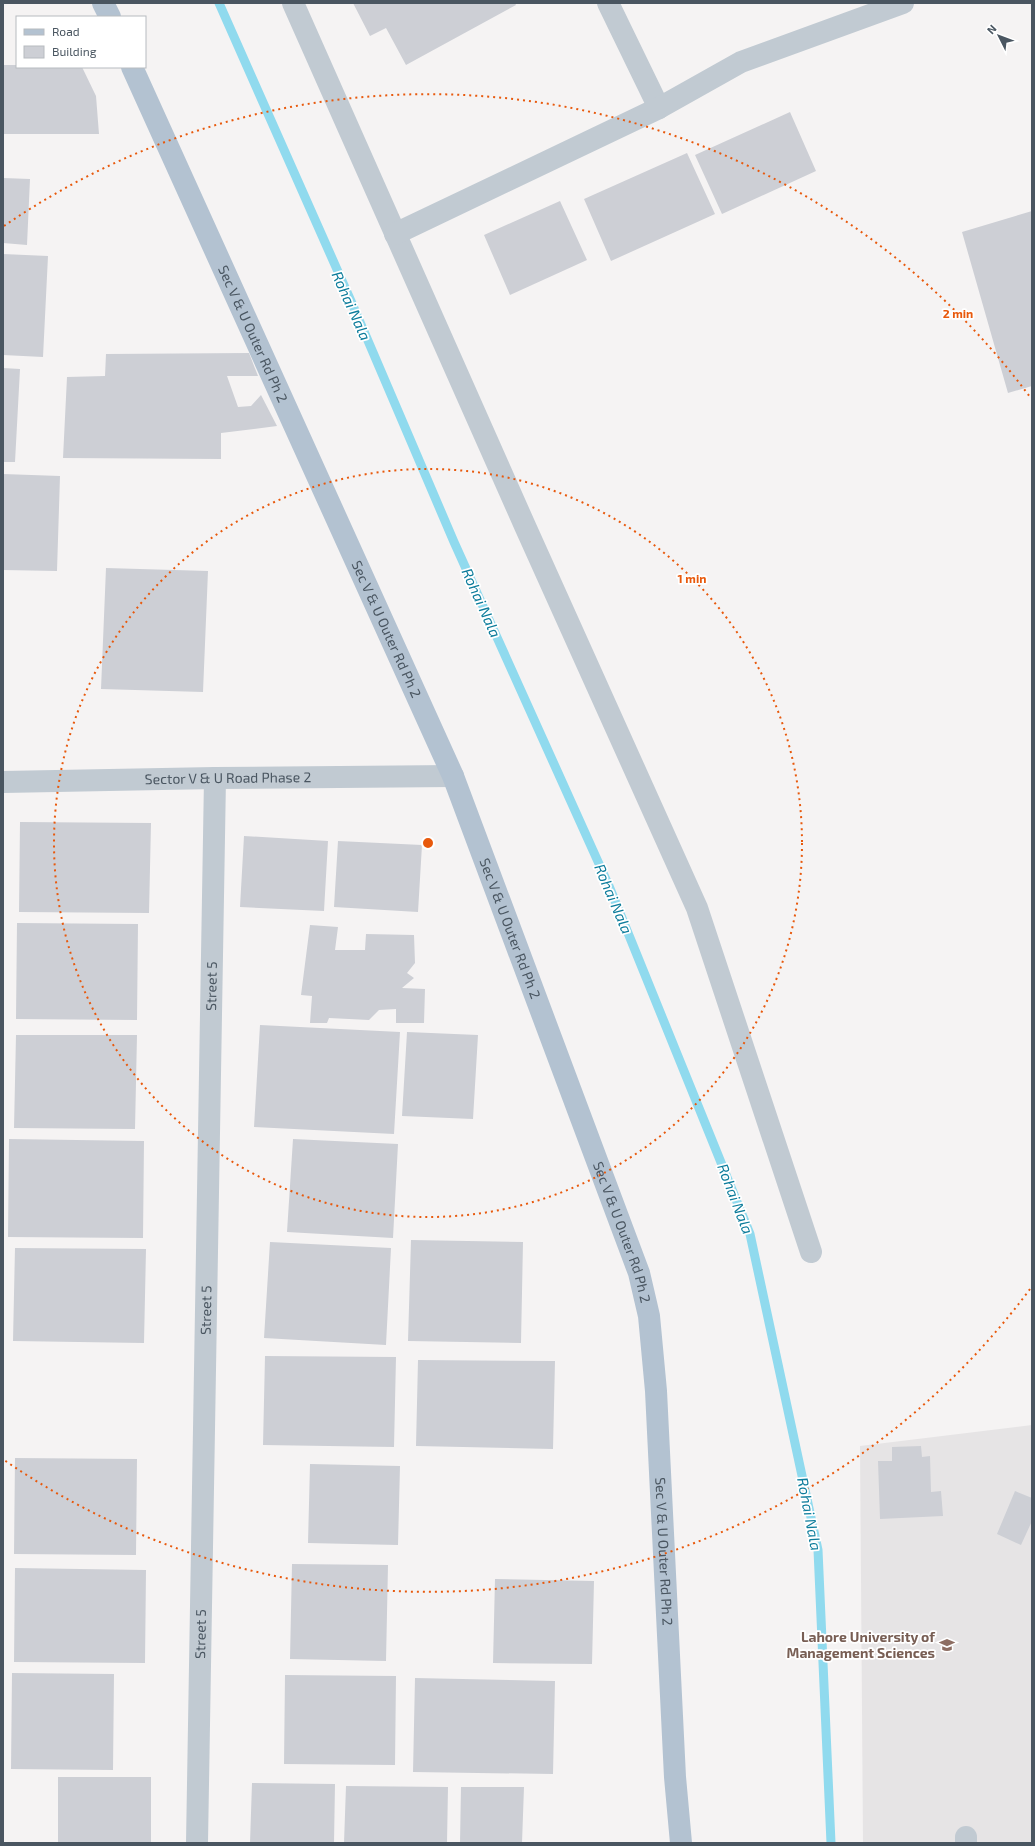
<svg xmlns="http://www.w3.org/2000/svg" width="1035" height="1846" font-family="'Exo 2',sans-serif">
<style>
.education{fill:#e6e4e5}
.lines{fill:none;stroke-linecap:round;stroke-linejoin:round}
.stream{stroke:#90daee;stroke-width:9}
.building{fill:#cdcfd5}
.minor{stroke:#c1cad2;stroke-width:22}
.major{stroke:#b3c2d1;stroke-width:22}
.ring{fill:none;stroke:#e8590c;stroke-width:2;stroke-dasharray:2 4}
.labels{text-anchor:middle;stroke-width:3.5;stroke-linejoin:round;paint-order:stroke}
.street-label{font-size:14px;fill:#4a5661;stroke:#fff}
.education-label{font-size:14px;font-weight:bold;fill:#785e54;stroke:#fff;text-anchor:end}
.water-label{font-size:15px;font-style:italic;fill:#0c7c9b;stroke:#fff}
.centre{fill:#e8590c;stroke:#fff;stroke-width:2}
.ring-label{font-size:12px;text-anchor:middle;font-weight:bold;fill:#e8590c;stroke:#fff;stroke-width:3.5;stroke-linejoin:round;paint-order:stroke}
</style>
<rect width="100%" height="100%" fill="#f5f3f3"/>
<path class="education" d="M1032,1425V1843H863L860,1446Z"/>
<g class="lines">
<path class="stream" d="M219,3L351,301L454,542L609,886L750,1234L818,1550L831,1843"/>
</g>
<path class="building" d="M353,3H515L516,5L406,65L386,28L370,36Z
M3,65H17V67H82L96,96L99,134H3Z
M790,112L816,171L722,214L695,155Z
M687,153L715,214L611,261L584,199Z
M3,178L30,179L27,245L3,243Z
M560,201L587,260L510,295L484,235Z
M1032,211V386L1008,393L962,232Z
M3,254L48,256L43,357L3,355Z
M249,353L258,376H227L238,407L251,406L261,395L277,426L221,433V459L63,458L67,377L105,376L106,354Z
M3,368L20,369L15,462H3Z
M3,474L60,476L57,571L3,570Z
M106,568L208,571L203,692L101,689Z
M20,822L151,823L149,913L19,912Z
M244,836L328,841L324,911L240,907Z
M338,841L422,845L418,912L334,907Z
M17,923L138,924L137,1020L16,1019Z
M310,925L338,927L335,950H365L366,934L414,935L415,963L407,973L414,978L402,988L425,989L424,1023H396V1009L379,1010L369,1020L329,1018L327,1023H310L312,996L301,995Z
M260,1025L400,1032L394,1134L254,1127Z
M407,1032L478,1035L473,1119L402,1116Z
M16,1035H137L135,1129L14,1128Z
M9,1139L144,1141L143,1238L8,1237Z
M293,1139L398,1144L393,1238L287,1232Z
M411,1240L523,1242L521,1343L408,1341Z
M270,1242L391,1248L386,1345L264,1338Z
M15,1248L146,1249L144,1343L13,1341Z
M265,1356L396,1357L394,1447L263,1445Z
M418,1360L555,1361L553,1449L416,1446Z
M921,1446L922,1457L930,1456L931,1492L941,1491L943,1516L880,1519L878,1461H892V1447Z
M15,1458L137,1459L136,1555L14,1554Z
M310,1464L400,1466L398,1545L308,1543Z
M1015,1491L1032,1498V1521L1021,1545L997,1534Z
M292,1564L388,1565L386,1661L290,1659Z
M15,1568L146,1570L145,1663L14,1662Z
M495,1579L594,1581L592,1664L493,1663Z
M12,1673L114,1674L113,1770L11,1769Z
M285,1675L396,1676L395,1765L284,1764Z
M415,1678L555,1681L553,1774L413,1772Z
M58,1777H151V1843H58Z
M252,1783L335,1784L334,1843H250Z
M346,1786L448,1787L447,1843H344Z
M461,1787H524L522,1843H460Z"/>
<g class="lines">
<g class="minor">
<path d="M293,3L525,526L697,908L811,1252"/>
<path d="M608,3L659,108"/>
<path d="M395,234L659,108L741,62L903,3"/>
<path id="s1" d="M3,782L215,778L453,776"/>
<path id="s2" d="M197,1843L215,778"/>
<path d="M966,1843V1837"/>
</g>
<g class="major">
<path d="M103,3L110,17"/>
<path id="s3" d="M132,67L453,776L639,1273L649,1316L656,1391L675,1777L681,1843"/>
</g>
</g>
<g class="ring">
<circle cx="428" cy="843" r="374"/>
<path d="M1030 1289A749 749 0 0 1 4 1460M4 226A749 749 0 0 1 1030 397"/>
</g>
<defs>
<g id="university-bare" transform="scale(1.2)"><path d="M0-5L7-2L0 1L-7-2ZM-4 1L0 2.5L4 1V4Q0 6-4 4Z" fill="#8d6e63" stroke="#fff" stroke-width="2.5" paint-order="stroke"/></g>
</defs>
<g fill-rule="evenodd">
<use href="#university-bare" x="947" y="1645"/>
</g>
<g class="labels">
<g class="street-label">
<text dy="5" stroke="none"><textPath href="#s3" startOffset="293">Sec V &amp; U Outer Rd Ph 2</textPath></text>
<text dy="5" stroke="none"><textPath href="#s3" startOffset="617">Sec V &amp; U Outer Rd Ph 2</textPath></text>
<text dy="5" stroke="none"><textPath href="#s1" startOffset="225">Sector V &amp; U Road Phase 2</textPath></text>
<text dy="5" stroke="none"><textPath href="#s3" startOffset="941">Sec V &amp; U Outer Rd Ph 2</textPath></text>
<text dy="5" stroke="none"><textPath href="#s2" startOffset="857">Street 5</textPath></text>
<text dy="5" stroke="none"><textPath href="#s3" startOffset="1265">Sec V &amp; U Outer Rd Ph 2</textPath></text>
<text dy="5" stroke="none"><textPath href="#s2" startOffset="533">Street 5</textPath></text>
<text dy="5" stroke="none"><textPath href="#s3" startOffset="1589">Sec V &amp; U Outer Rd Ph 2</textPath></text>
<text dy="5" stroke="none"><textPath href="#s2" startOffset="209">Street 5</textPath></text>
</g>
<g class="education-label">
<text x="935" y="1642">Lahore University of<tspan x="935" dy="16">Management Sciences</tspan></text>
</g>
<g class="water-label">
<text transform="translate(351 306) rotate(66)" y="5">Rohai Nala</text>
<text transform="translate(481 603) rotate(66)" y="5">Rohai Nala</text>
<text transform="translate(613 899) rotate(67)" y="5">Rohai Nala</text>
<text transform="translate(735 1199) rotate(69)" y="5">Rohai Nala</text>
<text transform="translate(809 1514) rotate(79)" y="5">Rohai Nala</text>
</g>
</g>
<circle cx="428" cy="843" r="6" class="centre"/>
<g class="ring-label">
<text x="958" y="318">2 min</text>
<text x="692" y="583">1 min</text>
</g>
<rect width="1035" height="1846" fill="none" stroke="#4a5661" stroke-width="8"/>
<rect x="16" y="16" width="130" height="52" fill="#ffffff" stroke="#b7bbc0"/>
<rect x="24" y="29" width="20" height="6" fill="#b3c2d1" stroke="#b7bbc0"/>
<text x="52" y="36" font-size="12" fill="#4a5661">Road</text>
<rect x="24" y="46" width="20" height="12" fill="#cdcfd5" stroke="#b7bbc0"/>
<text x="52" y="56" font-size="12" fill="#4a5661">Building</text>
<g transform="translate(999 36) rotate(312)" stroke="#ffffff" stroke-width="3" paint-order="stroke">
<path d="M0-3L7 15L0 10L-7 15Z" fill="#4a5661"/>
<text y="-6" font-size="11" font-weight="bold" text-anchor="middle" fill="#4a5661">N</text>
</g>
</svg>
